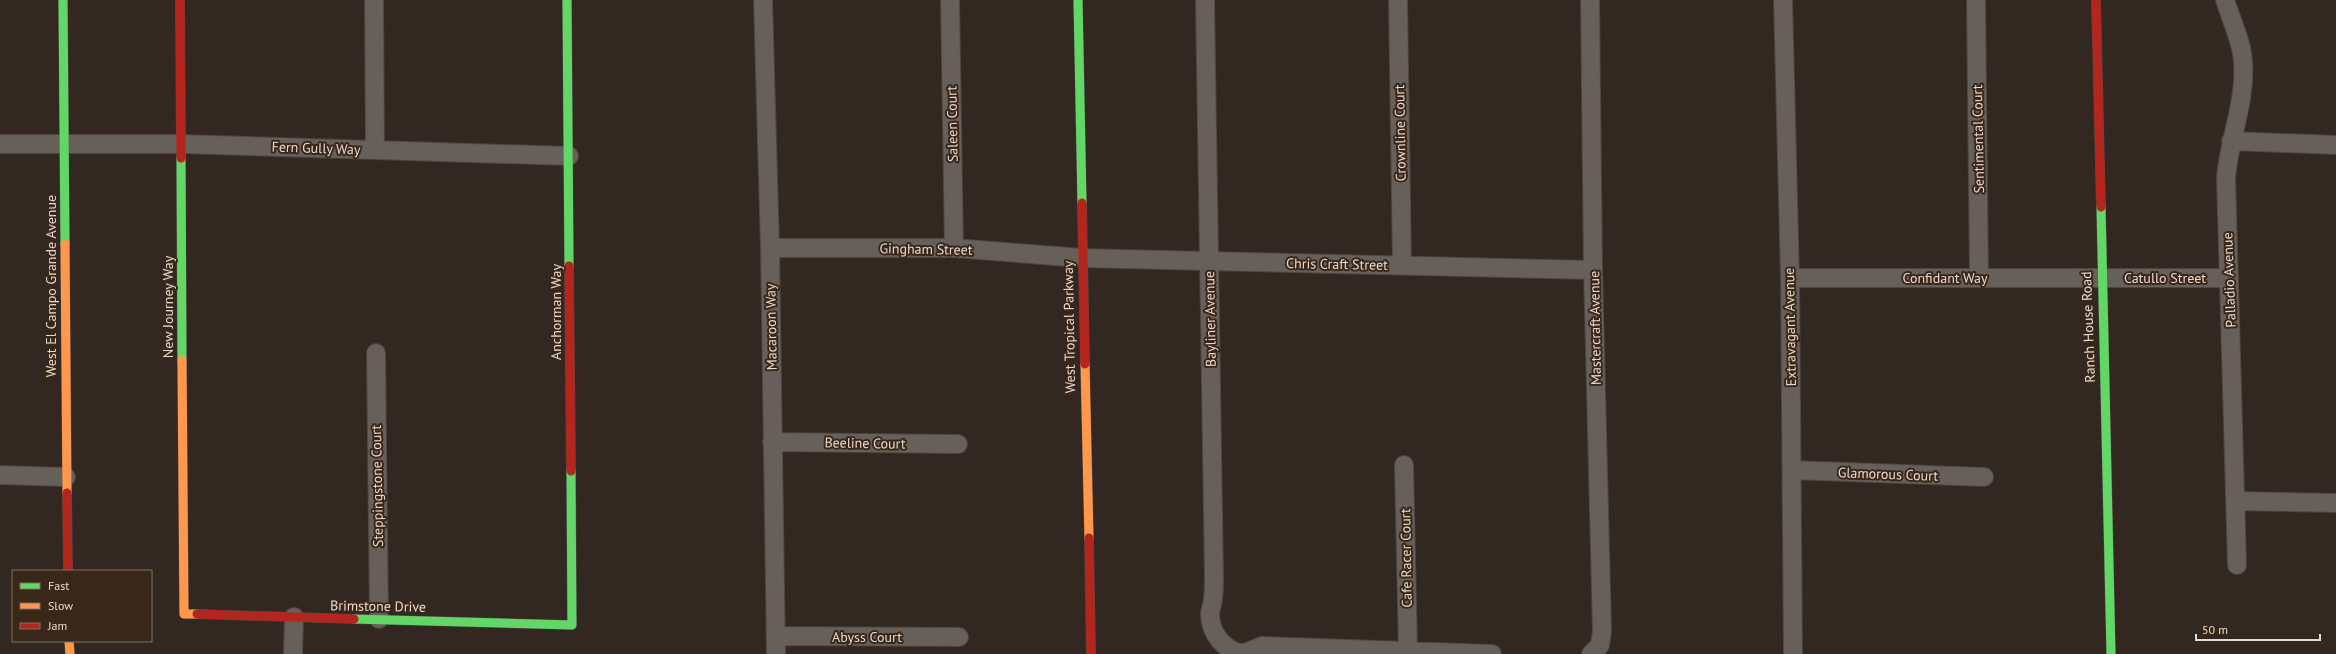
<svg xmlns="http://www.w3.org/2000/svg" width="2336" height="654" font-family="'PT Sans',sans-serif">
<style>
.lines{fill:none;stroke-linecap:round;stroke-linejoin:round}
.street-casing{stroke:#4e453f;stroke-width:20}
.fast-casing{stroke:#4e453f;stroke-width:10}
.slow-casing{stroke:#4e453f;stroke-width:10}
.jam-casing{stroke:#4e453f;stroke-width:10}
.street{stroke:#675f5a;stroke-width:18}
.fast{stroke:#63d668;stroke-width:9}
.slow{stroke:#ff974d;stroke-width:9}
.jam{stroke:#b3261e;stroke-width:9}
.labels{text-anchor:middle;stroke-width:4;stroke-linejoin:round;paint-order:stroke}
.street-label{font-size:14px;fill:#e6d9d1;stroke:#39271a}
</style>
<rect width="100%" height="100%" fill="#322821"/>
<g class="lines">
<g class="street-casing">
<path id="street" d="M374,0L375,150
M763,0L770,248L776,654
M950,0L954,248
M1205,0L1214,577C1214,584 1214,592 1213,599C1213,604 1210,609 1210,614C1210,633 1224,650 1242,654
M1398,0L1402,266
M1590,0L1593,270L1602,631L1600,645L1591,654
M1783,0L1790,278L1793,654
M1976,0L1979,278
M2225,0C2231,20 2242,41 2243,62C2246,101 2229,140 2226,178L2237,565
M2231,141L2336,145
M0,144H181L569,156
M770,248H954L1081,258L1593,270
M1790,278H2229
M376,353L379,619
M772,442L958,444
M1404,465L1408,651
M1792,470L1984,477
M0,475L66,477
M2235,501L2336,503
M776,636L959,637
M293,654L294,617
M1242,654L1262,646L1492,654"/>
</g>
<g class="fast-casing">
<path id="fast" d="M63,0L65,244
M567,0L569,266
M1078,0L1082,203
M181,158L182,360
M2101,207L2111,654
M354,619L572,625L571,471"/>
</g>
<g class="slow-casing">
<path id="slow" d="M65,244L67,493
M182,360L184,614H197
M1085,364L1089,538
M69,641L70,654"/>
</g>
<g class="jam-casing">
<path id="jam" d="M180,0L181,158
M2096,0L2101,207
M1082,203L1085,364
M569,266L571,471
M67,493L68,571
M1089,538L1091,654
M197,614L354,619"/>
</g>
<use href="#street" class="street"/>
<use href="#fast" class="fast"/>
<use href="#slow" class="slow"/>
<use href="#jam" class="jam"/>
</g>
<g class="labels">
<g class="street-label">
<text transform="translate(952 124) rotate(-91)" y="5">Saleen Court</text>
<text transform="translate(1400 133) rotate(-91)" y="5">Crownline Court</text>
<text transform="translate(1978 139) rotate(-91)" y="5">Sentimental Court</text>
<text transform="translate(316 148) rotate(2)" y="5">Fern Gully Way</text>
<text transform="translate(926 249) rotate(1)" y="5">Gingham Street</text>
<text transform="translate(1337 264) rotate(1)" y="5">Chris Craft Street</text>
<text x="1945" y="283">Confidant Way</text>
<text x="2165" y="283">Catullo Street</text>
<text transform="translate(2229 280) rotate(-92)" y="5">Palladio Avenue</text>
<text transform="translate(51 286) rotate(-90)" y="5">West El Campo Grande Avenue</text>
<text transform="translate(168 307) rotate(-90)" y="5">New Journey Way</text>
<text transform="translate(556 312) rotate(-90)" y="5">Anchorman Way</text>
<text transform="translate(1210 319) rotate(-91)" y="5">Bayliner Avenue</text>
<text transform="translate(771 327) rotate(-91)" y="5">Macaroon Way</text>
<text transform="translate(1069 327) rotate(-91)" y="5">West Tropical Parkway</text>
<text transform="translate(1790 327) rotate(-91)" y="5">Extravagant Avenue</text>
<text transform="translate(2088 327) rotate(-92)" y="5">Ranch House Road</text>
<text transform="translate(1595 328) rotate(-91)" y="5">Mastercraft Avenue</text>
<text transform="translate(865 443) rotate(1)" y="5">Beeline Court</text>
<text transform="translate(1888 474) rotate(2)" y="5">Glamorous Court</text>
<text transform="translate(377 486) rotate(-91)" y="5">Steppingstone Court</text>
<text transform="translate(1406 558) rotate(-91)" y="5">Cafe Racer Court</text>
<text transform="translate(378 606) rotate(1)" y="5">Brimstone Drive</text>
<text x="867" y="642">Abyss Court</text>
</g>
</g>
<rect x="12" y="570" width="140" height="72" fill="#39271a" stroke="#7e6e63"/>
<rect x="20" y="583" width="20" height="6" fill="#63d668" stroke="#7e6e63"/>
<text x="48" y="590" font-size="12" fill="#e6d9d1">Fast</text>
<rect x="20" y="603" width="20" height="6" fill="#ff974d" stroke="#7e6e63"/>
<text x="48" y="610" font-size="12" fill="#e6d9d1">Slow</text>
<rect x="20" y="623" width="20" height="6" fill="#b3261e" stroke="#7e6e63"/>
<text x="48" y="630" font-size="12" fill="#e6d9d1">Jam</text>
<path d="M2196 634v6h124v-6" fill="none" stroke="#e6d9d1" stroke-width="2"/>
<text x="2202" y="634" font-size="12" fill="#e6d9d1" stroke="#39271a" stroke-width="3" paint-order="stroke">50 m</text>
</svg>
